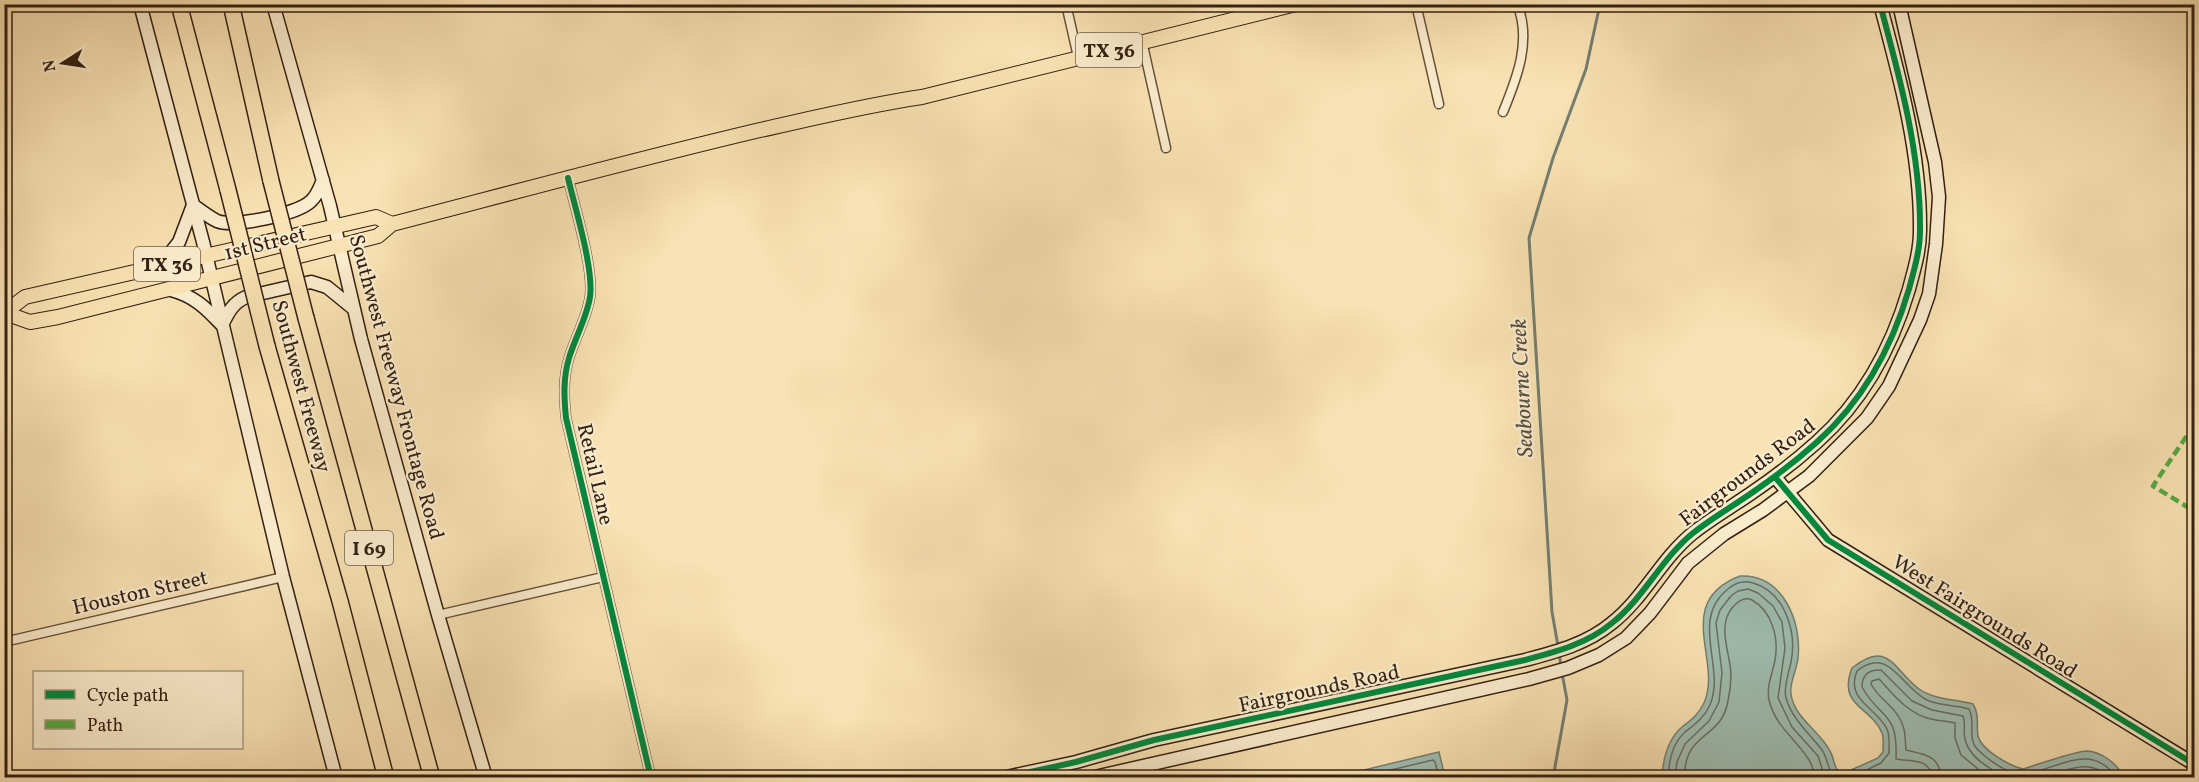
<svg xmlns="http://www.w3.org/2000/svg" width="2199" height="782" font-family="Vollkorn,serif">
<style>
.water{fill:#9ebdb1;stroke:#747e71;stroke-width:1.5}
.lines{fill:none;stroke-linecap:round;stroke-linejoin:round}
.shore{stroke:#696e62;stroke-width:1.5}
.stream{stroke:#747e71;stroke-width:3}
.street-casing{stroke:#65503a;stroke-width:11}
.secondary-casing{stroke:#342012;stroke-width:15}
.primary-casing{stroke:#342012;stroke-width:16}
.highway-casing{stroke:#342012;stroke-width:18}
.street{stroke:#fbecce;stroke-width:8}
.secondary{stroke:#fbecce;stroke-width:12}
.primary{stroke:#f9e2b3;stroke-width:14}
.highway{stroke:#f9e2b3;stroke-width:15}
.highway-bridge-casing{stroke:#342012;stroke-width:18;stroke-linecap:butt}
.highway-bridge{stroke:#f9e2b3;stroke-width:15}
.quiet{stroke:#54aa42;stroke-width:4.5;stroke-dasharray:9 4.5;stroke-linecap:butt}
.cycleway-casing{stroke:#fbecce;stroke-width:10}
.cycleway{stroke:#00873e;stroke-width:6}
.labels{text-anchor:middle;stroke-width:4.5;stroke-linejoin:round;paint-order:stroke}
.shield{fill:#fbecce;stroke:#705d4a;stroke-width:1.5}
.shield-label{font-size:20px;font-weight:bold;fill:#342012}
.street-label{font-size:21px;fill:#342012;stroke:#fbecce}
.water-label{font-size:22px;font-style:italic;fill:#544f42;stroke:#fbecce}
</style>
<rect width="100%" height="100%" fill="#f9e2b3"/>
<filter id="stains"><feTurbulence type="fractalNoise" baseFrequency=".00333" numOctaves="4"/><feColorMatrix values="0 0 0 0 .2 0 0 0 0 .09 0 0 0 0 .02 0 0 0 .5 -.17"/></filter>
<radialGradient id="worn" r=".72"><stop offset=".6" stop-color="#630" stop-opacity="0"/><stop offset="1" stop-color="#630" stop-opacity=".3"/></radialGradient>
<path class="water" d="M1740,576C1783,574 1802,622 1798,658C1797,670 1789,683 1791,694C1794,718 1820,731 1830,751C1835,759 1833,769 1842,774L1878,758L1883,752C1883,746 1884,738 1882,733C1871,706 1837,707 1852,668C1889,638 1894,671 1919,689C1935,700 1955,699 1973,704C1980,716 1976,724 1978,736C1981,750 2010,766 2023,769C2036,765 2076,751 2087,751C2102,752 2118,764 2123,777L1924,778C1912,771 1901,774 1889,778L1662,777C1663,759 1667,740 1682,727C1691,720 1699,714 1704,703C1723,662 1672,602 1740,576Z
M1439,752L1445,777H1343V775Z"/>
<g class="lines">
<path class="shore" d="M1357,778L1433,760L1435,762L1439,778
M1668,778C1669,761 1672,744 1685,732C1695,724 1704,718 1710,705C1726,667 1689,620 1728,589C1735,583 1744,580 1753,583C1785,592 1797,632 1791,662C1789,673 1783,687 1786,698C1792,719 1809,733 1822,750C1828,758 1827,771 1836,778
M1675,778L1677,762L1685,744L1709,721L1719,702L1722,673L1716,623L1720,610L1731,596L1738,591L1748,589L1758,593L1773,606L1782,622L1785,648L1778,698L1792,727L1818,756L1825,778
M1684,778C1685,767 1686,756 1693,747C1707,730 1723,728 1728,701C1730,692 1731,683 1731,674C1730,653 1717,626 1732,608C1737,602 1744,596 1752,600C1772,611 1779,638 1775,660C1773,672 1766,687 1769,700C1775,726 1796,739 1809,760C1813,765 1813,772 1815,778
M1850,778L1881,763L1889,753C1889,745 1890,736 1887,729C1876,707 1845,700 1857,671C1889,645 1901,687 1927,700C1940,706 1955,705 1969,709C1976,722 1967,738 1977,749C1987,759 2006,773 2020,774C2026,775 2032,772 2038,771C2069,762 2094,746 2117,778
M1932,778C1930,757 1910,762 1896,759C1898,710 1881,721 1862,687C1862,675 1869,669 1881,670L1912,701L1932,710L1963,716C1966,723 1963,731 1965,739C1969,758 1990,768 2005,778
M1941,778C1940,755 1923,754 1906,750C1905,742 1906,734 1903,726C1898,708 1879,700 1871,684L1872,681L1879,679C1894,695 1908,714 1931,719C1939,721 1947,721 1955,723V738L1961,755L1989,778
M2042,778C2062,772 2092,756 2108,778"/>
<path class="stream" d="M1558,646L1552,612L1529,238L1553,158L1586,69L1600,4
M1559,652L1561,667
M1553,778L1567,700L1562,673"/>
<g class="street-casing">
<path id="street" d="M1066,4L1078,57
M1416,4L1439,104
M1142,41L1166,148
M1503,112C1517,78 1532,40 1517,4
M568,178C575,208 594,269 590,297C587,317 575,338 569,358C563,378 564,398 566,418L651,778
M438,615L603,577
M4,642L283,577
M4,760L8,778"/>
</g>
<g class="secondary-casing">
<path id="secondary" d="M140,4L203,242L283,577L336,778
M273,4L330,206L361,339L438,615L486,778
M160,266L179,242L193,205C200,210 209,217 217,221C234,228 298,214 311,201C317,196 320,187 323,180
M171,290C194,296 206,308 222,325C229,311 233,303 246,297L311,282L327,287L354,309
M1775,477L1828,540L2194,764
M1002,778L1076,762L1154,740L1525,660C1555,652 1587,644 1612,623C1644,598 1661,559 1693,533C1712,518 1733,506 1753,492C1775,477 1797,460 1817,442C1863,401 1892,347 1909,289C1914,270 1920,251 1920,231C1921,155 1900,78 1880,4
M1090,778L1529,679L1568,668L1599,655L1626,638L1650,613L1688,563L1724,534L1763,510L1809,476L1867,418L1889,386L1920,320L1929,294L1936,244L1939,197L1935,162L1899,4"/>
</g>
<g class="primary-casing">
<path id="primary" d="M4,313L25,297L376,217L392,224
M5,313L30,322L58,317L378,236L392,224C515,192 637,159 760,130C814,118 867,105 922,97L1296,4"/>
</g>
<g class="highway-casing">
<path id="highway" d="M179,4L228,190
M231,4L271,181
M306,318L432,778
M267,346L340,601L386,778"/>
</g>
<use href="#street" class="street"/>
<use href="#secondary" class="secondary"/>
<use href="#primary" class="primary"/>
<use href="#highway" class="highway"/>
<g class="highway-bridge-casing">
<path id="highway-bridge" d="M271,181L306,318
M228,190L267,346"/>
</g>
<use href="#highway-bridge" class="highway-bridge"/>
<path class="quiet" d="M2194,425L2153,486L2194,511"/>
<g class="cycleway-casing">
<path id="cycleway" d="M568,178C575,208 594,269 590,297C587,317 575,338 569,358C563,378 564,398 566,418L651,778
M1775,477L1828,540L2194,764
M1002,778L1076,762L1154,740L1525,660C1555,652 1587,644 1612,623C1644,598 1661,559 1693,533C1712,518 1733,506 1753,492C1775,477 1797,460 1817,442C1863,401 1892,347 1909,289C1914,270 1920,251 1920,231C1921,155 1900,78 1880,4"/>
</g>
<use href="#cycleway" class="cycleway"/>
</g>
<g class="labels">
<g class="shield">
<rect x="1076" y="33" width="66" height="34" rx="4.5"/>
<rect x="134" y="247" width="66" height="34" rx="4.5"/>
<rect x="345" y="531" width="48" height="34" rx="4.5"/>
</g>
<g class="shield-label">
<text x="1109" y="57">TX 36</text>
<text x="167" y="271">TX 36</text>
<text x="369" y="555">I 69</text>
</g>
<g class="street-label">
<text transform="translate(265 243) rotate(-14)" y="7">1st Street</text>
<text transform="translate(302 386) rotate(75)" y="7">Southwest Freeway</text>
<text transform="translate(397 387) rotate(75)" y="7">Southwest Freeway Frontage Road</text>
<text transform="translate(1747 472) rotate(-37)" y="7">Fairgrounds Road</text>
<text transform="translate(596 474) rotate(77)" y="7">Retail Lane</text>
<text transform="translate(140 592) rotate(-13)" y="7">Houston Street</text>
<text transform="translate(1985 616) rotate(32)" y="7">West Fairgrounds Road</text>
<text transform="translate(1319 688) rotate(-12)" y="7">Fairgrounds Road</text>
</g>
<g class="water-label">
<text transform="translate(1521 388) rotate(-93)" y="8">Seabourne Creek</text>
</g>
</g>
<rect width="2199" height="782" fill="none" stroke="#f9e2b3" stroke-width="24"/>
<rect x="6" y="6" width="2187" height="770" fill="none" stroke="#342012" stroke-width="3"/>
<rect x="12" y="12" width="2175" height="758" fill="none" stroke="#342012" stroke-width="1.5"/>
<rect x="33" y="671" width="210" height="78" fill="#fbecce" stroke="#ab9a83" stroke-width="1.5"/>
<rect x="45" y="690" width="30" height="9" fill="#00873e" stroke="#ab9a83" stroke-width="1.5"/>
<text x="87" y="701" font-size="18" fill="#342012">Cycle path</text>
<rect x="45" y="720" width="30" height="9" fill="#54aa42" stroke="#ab9a83" stroke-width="1.5"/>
<text x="87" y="731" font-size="18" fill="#342012">Path</text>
<g transform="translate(63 63) rotate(258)" stroke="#fbecce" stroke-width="4.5" paint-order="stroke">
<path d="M0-4.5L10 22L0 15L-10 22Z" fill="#342012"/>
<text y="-9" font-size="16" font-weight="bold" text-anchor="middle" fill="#342012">N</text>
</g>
<rect width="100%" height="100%" filter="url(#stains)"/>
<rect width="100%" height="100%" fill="url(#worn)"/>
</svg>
